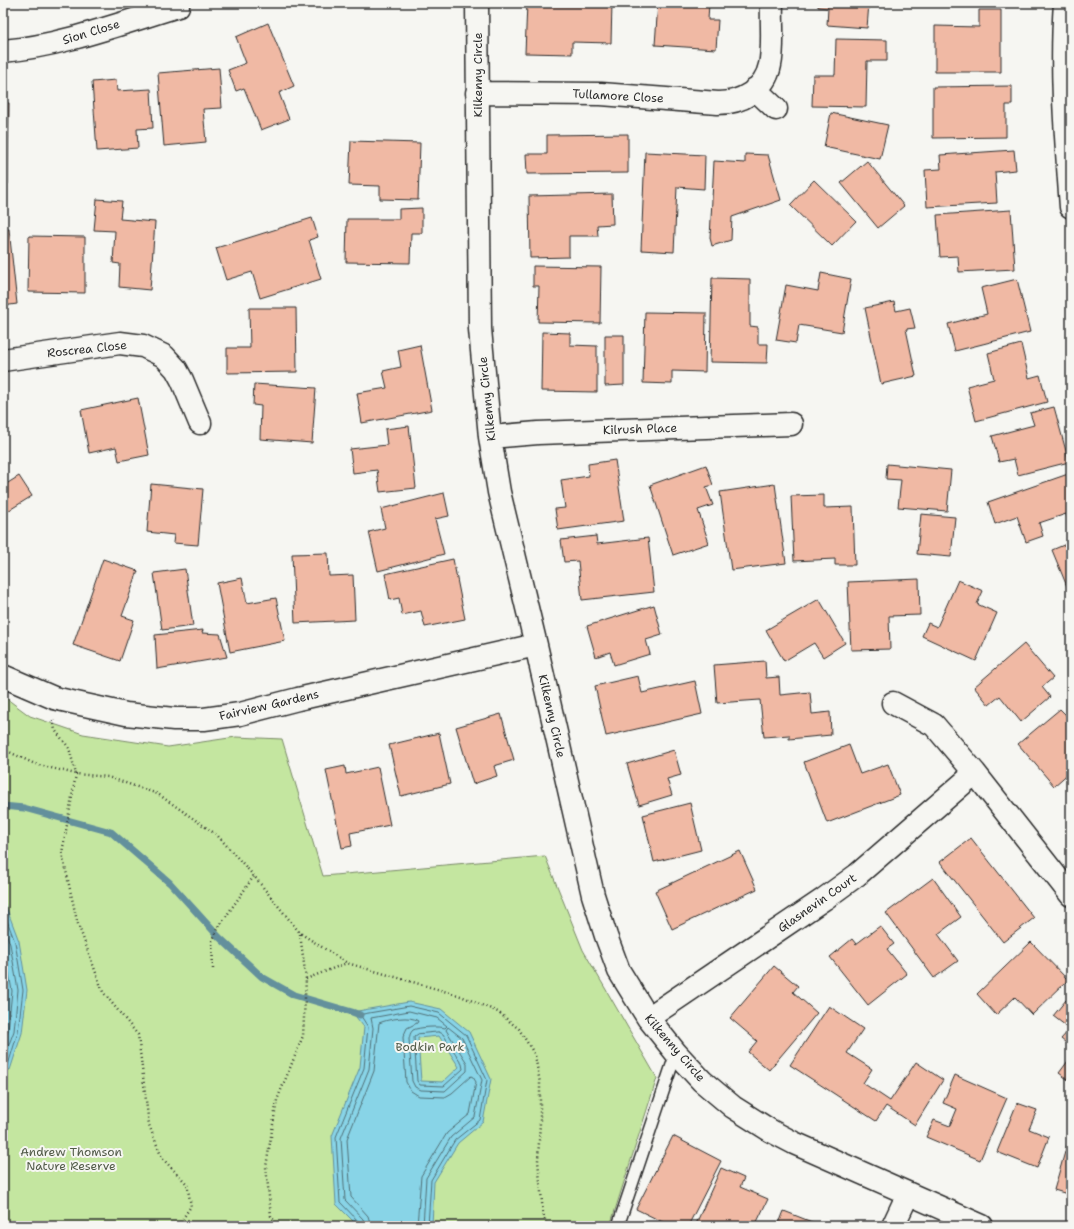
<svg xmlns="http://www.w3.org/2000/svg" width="1074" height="1229" font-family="'Shantell Sans',sans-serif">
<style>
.green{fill:#c4e6a0;stroke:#788866}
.water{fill:#88d4e7;stroke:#63909c;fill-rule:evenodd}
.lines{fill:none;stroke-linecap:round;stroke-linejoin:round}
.shore{stroke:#506f76;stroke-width:1}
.stream{stroke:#63909c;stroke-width:7}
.building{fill:#f0b9a4;stroke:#2b2b2b}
.service-casing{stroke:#2b2b2b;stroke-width:14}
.minor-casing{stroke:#2b2b2b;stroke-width:25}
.path{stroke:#2b2b2b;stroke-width:2.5;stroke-dasharray:1 3;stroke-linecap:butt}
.service{stroke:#f6f6f2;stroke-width:11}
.minor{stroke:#f6f6f2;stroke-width:22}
.labels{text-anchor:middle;stroke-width:4;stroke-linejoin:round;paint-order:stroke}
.street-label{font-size:12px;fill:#2b2b2b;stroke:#f6f6f2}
.park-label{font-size:12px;fill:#515a48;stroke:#f6f6f2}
</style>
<rect width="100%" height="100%" fill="#f6f6f2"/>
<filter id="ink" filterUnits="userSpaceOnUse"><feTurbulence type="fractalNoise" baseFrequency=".025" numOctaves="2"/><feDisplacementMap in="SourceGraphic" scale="8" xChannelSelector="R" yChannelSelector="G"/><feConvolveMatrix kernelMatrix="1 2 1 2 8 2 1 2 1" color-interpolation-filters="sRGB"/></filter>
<g filter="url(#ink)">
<path class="green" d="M3,696L30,716L83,734L168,747L236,737L282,739L323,876L545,856L583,950L657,1078L610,1226H3Z"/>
<path class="water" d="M3,899L19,941L27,990L22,1033L10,1070L3,1069Z
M409,1002L441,1009L469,1032L491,1079L483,1122L458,1143L434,1182L432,1226H358L336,1204L332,1136L360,1067L364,1027L352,1012ZM439,1036L459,1067L443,1082L421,1081L418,1038Z"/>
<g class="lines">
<path class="shore" d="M3,910L15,942L23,990L18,1032L8,1065L3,1066
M3,924L10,944L18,990L14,1031L3,1060
M3,941L12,991L8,1030L3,1044
M439,1032L443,1034L462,1064L463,1069L444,1086L420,1085L417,1081L414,1037L418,1034Z
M360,1226L359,1222L340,1202L336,1137L364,1068L368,1027L361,1016L363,1014L409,1006L439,1013L466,1035L487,1080L480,1120L455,1140L431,1180L428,1226
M365,1226L363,1219L345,1200L341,1138L369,1069L373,1028L371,1018L409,1011L437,1018L447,1026L445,1028C439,1026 419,1027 413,1030C410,1033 410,1035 409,1039L412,1081L415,1087L421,1090L445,1091L467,1071V1063L446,1030L448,1027L462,1038L482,1080L475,1117L451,1137L426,1178L423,1226
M371,1226L368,1216L351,1197L347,1139L374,1071L379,1023C388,1019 411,1015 418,1021L417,1023L407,1028L403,1037L406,1082L411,1091L419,1096L445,1097L452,1093L471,1076L473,1077L476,1082L470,1114L447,1133L421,1176L417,1226"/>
<path class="stream" d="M3,806L24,808L111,832L170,883L219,937L262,977L294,995L352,1012L360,1015"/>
</g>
<path class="building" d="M239,3H297V5Z
M527,3H612L611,43L572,42V54L525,53Z
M658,3H709L708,20H718L716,49L655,45Z
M818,3H869L867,28L827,25L828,8L818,7Z
M979,10H1001V72H935V26L979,27Z
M268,23L294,86L279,93L289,119L261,130L244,88L236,91L228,70L246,63L236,37Z
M836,39L887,40V61H867L866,107L812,106L813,75H835Z
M219,68L222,108L203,109L206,142L164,146L158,73Z
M116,80L117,91L151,89L153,128L137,129L138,148L97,151L92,82Z
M1012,86V105H1006V137L933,138V87Z
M3,103H9L8,184H3Z
M831,113L888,125L880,159L824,147Z
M628,134V173L527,174L526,154H547V135Z
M351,141L420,143L418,200L380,199V186L349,185Z
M1014,150L1016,170L995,172L997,203L927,207L925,170L941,169L940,155Z
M645,152L705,155L704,189L677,187L674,252L641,250Z
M745,154L768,155L781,200L732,217L731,240L712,246L710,238L714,161L745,163Z
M867,161L904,206L878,228L841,183Z
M814,180L856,221L832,246L790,205Z
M612,194L613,224L597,225L598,236H569V257L530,258L529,196Z
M97,199L122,201L120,219L155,222L150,290L119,287L120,264L113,263L115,231L94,230Z
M422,208V233H411L410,263L346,262L347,219H399V209Z
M1011,210L1015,269L959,272L958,256L940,257L937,215Z
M312,218L318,237L309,240L321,279L260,298L252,272L226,280L216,248Z
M9,229L17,304L3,306V230Z
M29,236L85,237V293L28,292Z
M533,266L601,267L600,323L538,322L539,286H533Z
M821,273L851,279L842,332L799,325L796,343L776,340L786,285L818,291Z
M712,278L750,279V326L758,327V344H768L767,363L710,362Z
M1017,279L1030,332L955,351L948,324L987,314L981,288Z
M894,302L896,311L910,308L915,328L906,329L916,376L881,384L865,308Z
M249,308H296L297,372L227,373V348H250Z
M645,312L706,313L705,372L672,371V384L643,383Z
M542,332L570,333V345L597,346V392L541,391Z
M605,335H624V385L605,386Z
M1021,344L1029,378L1040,375L1047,402L976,421L967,386L994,379L988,353Z
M420,345L432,410L362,423L357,393L387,388L383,371L401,367L398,350Z
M254,384L316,388L312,443L260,439L261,406L253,405Z
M138,398L149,455L119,461L116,447L89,453L81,410Z
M1054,407L1069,462L1018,475L1014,459L999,462L992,436L1034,425L1030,413Z
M409,426L416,488L380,492L377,470L353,473L350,449L387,445L385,429Z
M615,460L624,521L558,530L555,509L565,508L561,480L589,476L588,464Z
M887,464L951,470L947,511L898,507L901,480L886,479Z
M706,465L713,485L706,487L713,505L698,510L709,543L673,555L650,485Z
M1071,473V528L1066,514L1039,523L1043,536L1026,542L1017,516L995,524L988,502Z
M19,476L32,496L3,514V486Z
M151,484L203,489L198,545L173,543L174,535L147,532Z
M775,484L786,563L731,570L720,492Z
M444,493L449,516L435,519L444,554L378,571L369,532L385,528L381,509Z
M824,495V508L853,507L855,565H835V559L794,561L791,496Z
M921,514L955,517L951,557L917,554Z
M596,536L597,544L648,538L654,592L582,600L578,561L564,562L561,540Z
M1071,542V596L1052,550Z
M328,553L329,576L353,575L355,620L295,623L292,554Z
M103,559L138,571L122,616L134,620L120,661L73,645Z
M453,559L465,619L425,627L421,611L402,615L399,598L390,600L385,574Z
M185,569L193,626L162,630L154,573Z
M242,578L247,603L276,598L285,641L230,652L217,583Z
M919,579L920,615L889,616L890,649L851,650L848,582Z
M958,580L983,591L977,604L997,613L976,661L922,636L928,623L937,627Z
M819,599L845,643L823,657L814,643L784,661L766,630Z
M654,605L662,635L646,640L650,654L614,665L610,652L596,657L587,626Z
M203,630L202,633L220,634L227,657L157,669L155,635Z
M1024,644L1053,678L1042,687L1050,697L1021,722L1000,696L989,705L974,687Z
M765,661L766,678L779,677L780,695L810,692L812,714L830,712L831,735L789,739V735L764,737L760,700L717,703L714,665Z
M638,676L642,693L695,681L702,714L606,736L595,686Z
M1060,709L1071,720V771L1054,786L1018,744Z
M501,714L514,760L494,766L497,776L473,784L456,727Z
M439,733L450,784L401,796L389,745Z
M849,745L860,774L888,764L900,795L827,823L804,762Z
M674,750L681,775L667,779L672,795L639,805L627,764Z
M345,766L346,774L378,767L390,825L350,833L352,846L342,848L326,770Z
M690,803L701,850L654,862L643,815Z
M971,838L1034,918L1003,942L940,862Z
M740,851L757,889L672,929L655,891Z
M933,878L961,917L938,934L958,961L934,978L886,913Z
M880,926L894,944L887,949L907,974L868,1005L830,957L852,939L856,944Z
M1031,942L1068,980L1032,1015L1015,997L996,1015L977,994Z
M774,966L798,986L793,992L817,1013L769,1070L748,1052L757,1041L730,1018Z
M1066,1000L1071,1004V1047L1061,1039L1070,1029L1053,1016Z
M829,1006L863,1029L847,1053L872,1069L863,1083L890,1101L916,1062L943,1080L915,1125L886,1106L876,1121L790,1065Z
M1071,1057V1082L1059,1073Z
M955,1075L1007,1098L980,1160L926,1137L934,1120L950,1126L957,1109L943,1103Z
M1017,1103L1037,1110L1029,1129L1049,1137L1037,1168L997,1152Z
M1071,1131V1195L1054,1190Z
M673,1136L721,1161L688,1226H671L636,1209Z
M721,1168L744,1178L740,1187L768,1199L755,1226H700L696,1224Z
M784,1211L822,1226H778Z"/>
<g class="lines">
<g class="service-casing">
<path id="service" d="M618,1226L676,1053"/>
</g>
<g class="minor-casing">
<path id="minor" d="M477,3L480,329L490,437L499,492L536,645L593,895L606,936L619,971L648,1018L676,1053L702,1081L733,1107L771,1131L794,1143L982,1226
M1065,3C1060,71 1066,139 1071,207
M3,51C61,46 122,23 178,6
M755,89L776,109
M477,93L601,94L718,103C741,103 765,90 770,65C774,48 771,21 772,3
M3,360L120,343L143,346L164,356L176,369L182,380L200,423
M490,437L538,433L791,424
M3,676L54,698L85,705L126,714L174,719H204L240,714L298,699L536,645
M893,703L934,725L975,773L1071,895
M648,1018L824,899L857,875L975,773
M893,1226L908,1194"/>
</g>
<path class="path" d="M53,720L55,730L69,748L76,774L62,853L77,921L103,992L138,1035L149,1125L162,1158L187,1184L191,1206L178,1226
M3,749L35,764L76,774L108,777L158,794L217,835L254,876L300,933L347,963L461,996L498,1012L519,1029L535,1055L540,1083V1122L538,1161L543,1213L547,1226
M213,969L212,941L220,925L254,876
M306,979L347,963
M278,1226L271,1216L266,1167L277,1100L303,1036L306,979L300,934"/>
<use href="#service" class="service"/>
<use href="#minor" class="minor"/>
</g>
</g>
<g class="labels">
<g class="street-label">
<text transform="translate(91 32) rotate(-17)" y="4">Sion Close</text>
<text transform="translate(478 75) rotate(-90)" y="4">Kilkenny Circle</text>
<text transform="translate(618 96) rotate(3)" y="4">Tullamore Close</text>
<text transform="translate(87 349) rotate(-6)" y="4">Roscrea Close</text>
<text transform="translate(487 399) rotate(-96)" y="4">Kilkenny Circle</text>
<text transform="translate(640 429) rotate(-2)" y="4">Kilrush Place</text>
<text transform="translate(269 705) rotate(-13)" y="4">Fairview Gardens</text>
<text transform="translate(552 716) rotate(77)" y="4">Kilkenny Circle</text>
<text transform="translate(817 903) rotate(-35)" y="4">Glasnevin Court</text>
<text transform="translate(675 1048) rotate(49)" y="4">Kilkenny Circle</text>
</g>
<g class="park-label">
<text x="430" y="1051">Bodkin Park</text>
<text x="71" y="1156">Andrew Thomson<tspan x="71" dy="14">Nature Reserve</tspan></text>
</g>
</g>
<rect width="1074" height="1229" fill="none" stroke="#f6f6f2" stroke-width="16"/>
<rect x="8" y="8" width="1058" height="1213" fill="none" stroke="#2b2b2b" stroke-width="1.5" filter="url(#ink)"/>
</svg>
